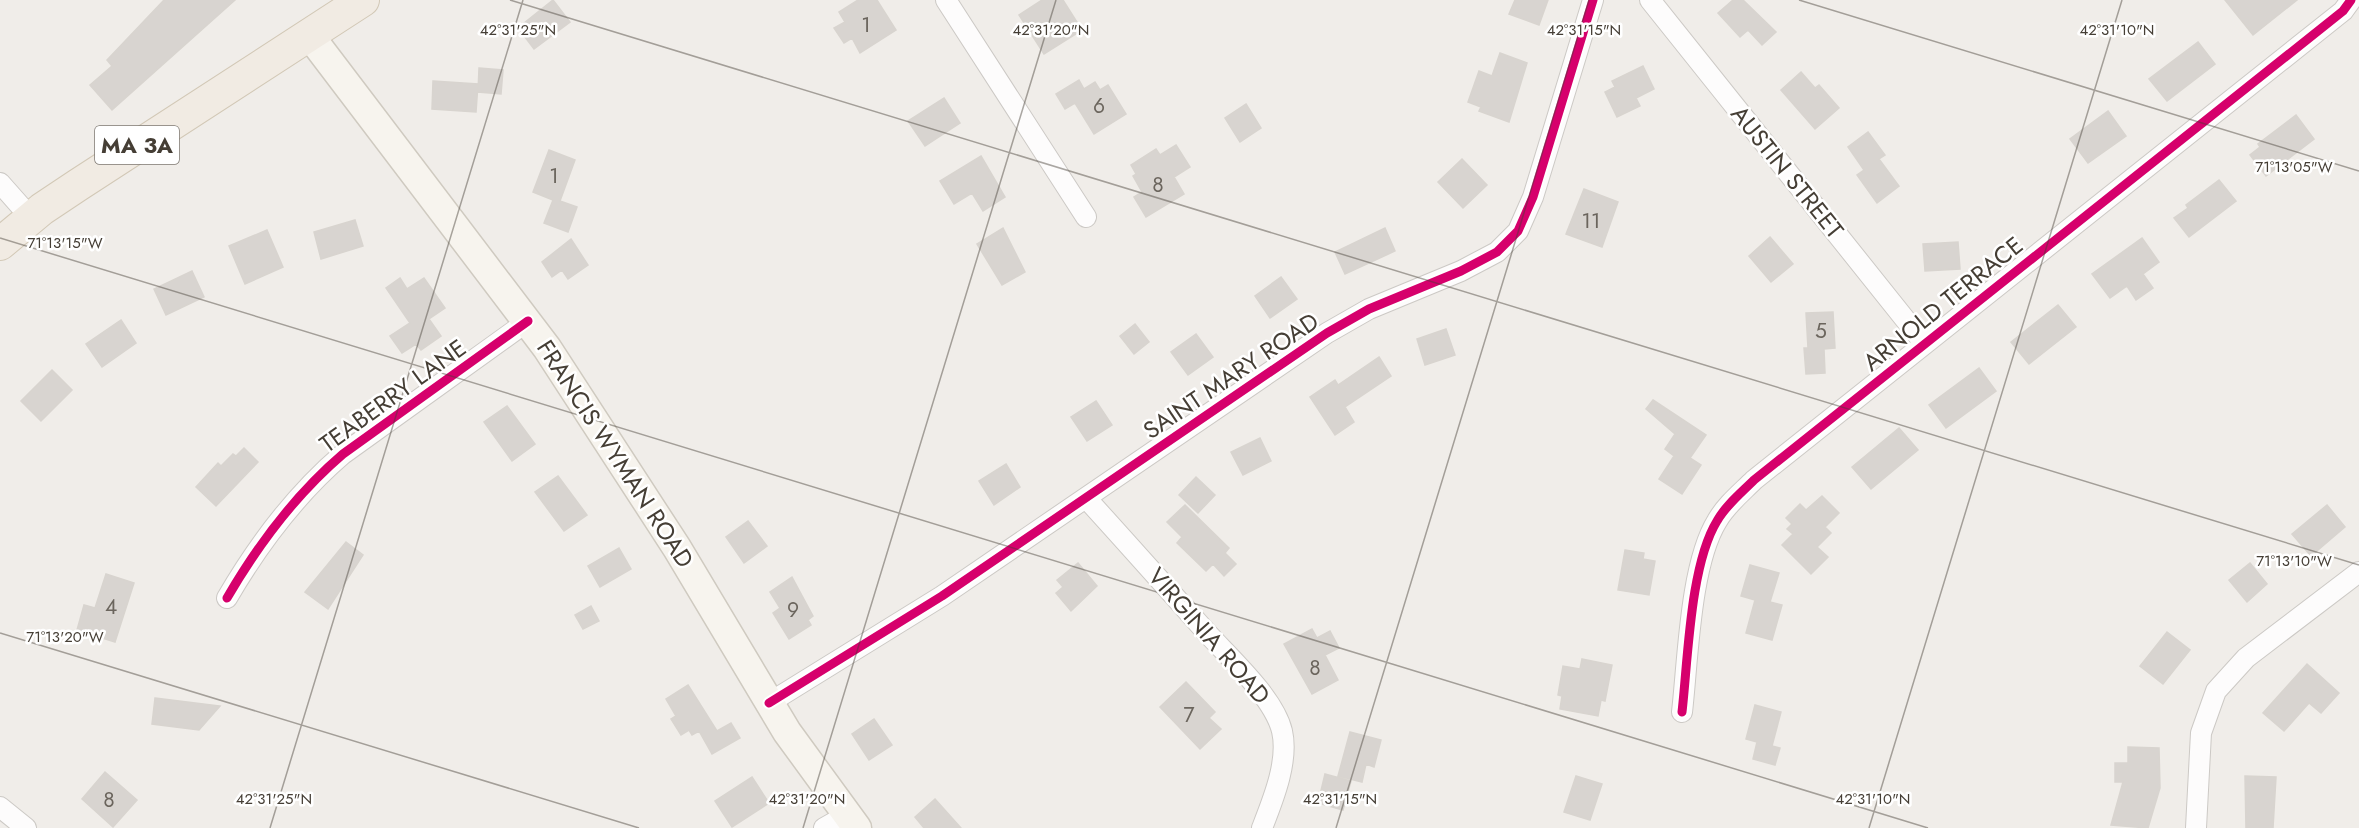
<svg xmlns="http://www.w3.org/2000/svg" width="2359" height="828" font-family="Jost,sans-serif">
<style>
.building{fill:#d8d4d0;stroke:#d8d4cf;stroke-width:1.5}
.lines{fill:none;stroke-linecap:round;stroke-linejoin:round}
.street-casing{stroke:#ccc9c5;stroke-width:22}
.secondary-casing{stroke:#cfcac0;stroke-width:31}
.primary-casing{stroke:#d2c8b6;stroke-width:34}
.street{stroke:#fdfcfc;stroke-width:20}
.secondary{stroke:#f7f4ee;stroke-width:28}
.primary{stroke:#f1ebe3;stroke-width:32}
.cycleway-casing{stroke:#fff;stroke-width:13}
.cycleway{stroke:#d6006c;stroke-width:9}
.ticks{fill:none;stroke:#453e35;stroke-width:1.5;stroke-opacity:0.45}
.labels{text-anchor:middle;stroke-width:5;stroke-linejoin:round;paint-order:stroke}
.number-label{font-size:21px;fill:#6b655d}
.shield{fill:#fff;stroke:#7d7872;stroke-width:1.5}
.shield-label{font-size:22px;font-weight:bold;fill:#453e35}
.street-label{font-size:24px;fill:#453e35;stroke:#fff}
.ticks-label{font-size:15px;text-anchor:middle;fill:#453e35;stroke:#fff;stroke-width:5;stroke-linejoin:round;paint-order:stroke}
</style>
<rect width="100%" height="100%" fill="#f0ede9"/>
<path class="building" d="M164,0H235L112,110L90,85L112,66L107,60Z
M553,0L570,22L534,49L518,28Z
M858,0H877L896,30L860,53L852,38L844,43L834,28L845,22L839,12Z
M1042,0H1063L1082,30L1044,54L1019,15Z
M1515,0H1548L1539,25L1509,14Z
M1733,0H1743L1776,32L1762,45L1748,30L1740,37L1718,13Z
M2225,0H2297L2253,35Z
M2198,42L2215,64L2167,101L2149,79Z
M1500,53L1527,63L1509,122L1479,111L1481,107L1468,102L1479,71L1492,76Z
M1643,66L1654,89L1636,98L1640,106L1617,117L1605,92L1615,87L1612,81Z
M479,68L503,70L501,94L478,92Z
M1801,72L1815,88L1819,85L1839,108L1815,129L1781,90Z
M1079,80L1084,89L1095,82L1100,90L1108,85L1126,114L1094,134L1075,103L1065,109L1056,94Z
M433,81L478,84L476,112L432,109Z
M944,98L960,123L925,146L908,121Z
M1246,104L1261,128L1240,142L1225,118Z
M2108,111L2126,136L2088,163L2070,139Z
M2296,115L2314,139L2266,176L2250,155L2260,147L2258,144Z
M1868,132L1885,155L1879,159L1899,186L1877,203L1857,175L1864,170L1848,147Z
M1176,145L1190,167L1174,177L1184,194L1146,217L1134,197L1142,192L1133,176L1136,174L1131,165L1156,149L1160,155Z
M549,150L575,160L560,201L577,207L568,232L544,223L553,200L533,192Z
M981,156L1005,197L983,211L972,193L954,204L940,181Z
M1462,159L1487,185L1463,208L1438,182Z
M2219,180L2236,201L2189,237L2174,218L2188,208L2186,205Z
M1584,189L1618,202L1602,247L1566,234Z
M355,220L363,246L321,259L314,232Z
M1003,228L1025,272L1002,285L977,244Z
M1385,228L1395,251L1345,274L1335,252Z
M267,230L283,267L245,284L229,246Z
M1770,237L1793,264L1771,282L1749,256Z
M2142,238L2159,262L2143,274L2153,288L2136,300L2127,286L2110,298L2092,274Z
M571,239L588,265L568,279L562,270L552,277L542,262Z
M1958,242L1960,269L1925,271L1923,244Z
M192,271L204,297L166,315L154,289Z
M1281,277L1297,299L1270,318L1255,296Z
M400,278L407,289L424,278L445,308L429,319L441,336L421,350L416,344L402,353L390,336L410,323L386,288Z
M2058,305L2076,327L2029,364L2011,342Z
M1833,312L1835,348L1824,349L1825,373L1806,374L1804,348H1808L1806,313Z
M121,320L136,343L102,367L86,344Z
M1135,324L1149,342L1134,354L1120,336Z
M1446,329L1455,355L1425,365L1417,339Z
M1196,334L1213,357L1188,375L1171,352Z
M1379,357L1391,376L1345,407L1354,422L1335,435L1310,397L1335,380L1338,385Z
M1979,368L1996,391L1946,428L1929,405Z
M52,370L72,390L41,421L21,401Z
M1653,400L1706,435L1690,458L1701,465L1682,494L1659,479L1674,456L1665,449L1675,434L1646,409Z
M1096,401L1112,425L1087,441L1071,417Z
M507,406L535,444L512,461L484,422Z
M1899,428L1918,450L1871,489L1852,467Z
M1260,438L1271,461L1243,475L1231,452Z
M244,448L258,462L216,506L196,487L218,463L221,466L233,454L236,456Z
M1006,464L1020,487L994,505L979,481Z
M558,476L587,515L564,531L535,492Z
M1196,477L1215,495L1198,513L1179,495Z
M1822,496L1839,513L1825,527L1831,533L1817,547L1828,557L1811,574L1782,545L1793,534L1787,529L1792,524L1786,518L1800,504L1806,510Z
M1185,505L1229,548L1225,553L1236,564L1224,576L1213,564L1206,571L1177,543L1182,537L1167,522Z
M2327,505L2345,527L2311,556L2292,534Z
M748,521L767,546L744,563L726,537Z
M346,542L363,555L328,609L305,592Z
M619,548L631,569L600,587L588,566Z
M1625,550L1644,553L1643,559L1655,561L1649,595L1618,590Z
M1078,563L1097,586L1071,611L1056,593L1063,587L1057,580Z
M2250,563L2267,584L2247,602L2229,580Z
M1750,565L1779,573L1770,602L1782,605L1772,640L1746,633L1755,600L1741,596Z
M106,574L134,583L115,642L77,630L84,605L95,608Z
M792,577L813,616L808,620L811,625L789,639L773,613L780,608L770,592Z
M591,606L599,621L583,629L575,615Z
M1312,629L1317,638L1330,631L1339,648L1325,655L1338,680L1312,694L1284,644Z
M2167,632L2190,650L2163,684L2140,666Z
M1582,659L1612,665L1605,701L1601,700L1598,716L1560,709L1562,696L1558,695L1563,666L1580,669Z
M2307,664L2339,693L2321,713L2309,703L2284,731L2263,713Z
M1186,682L1215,712L1209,718L1221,729L1200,749L1160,707Z
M688,685L717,731L731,723L740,738L712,754L699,731L692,735L689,730L681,735L671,719L676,716L666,699Z
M155,698L220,706L199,730L152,724Z
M1755,705L1781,712L1772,746L1780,748L1775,765L1753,759L1757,742L1746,739Z
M874,719L892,745L869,760L852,734Z
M1350,732L1381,740L1374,767L1366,764L1362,782L1338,776Z
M2128,747L2159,748L2160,788L2148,828L2111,825L2123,782H2115V763H2128Z
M105,772L137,800L113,827L82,799Z
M1325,774L1351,781L1343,810L1318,803Z
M1576,776L1602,784L1590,820L1564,812Z
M2245,776L2276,777L2273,828H2246Z
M752,777L769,803L732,827L715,801Z
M935,799L961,828H924L915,817Z"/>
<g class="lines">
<g class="street-casing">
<path id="street" d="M946,0L1086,217
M1650,0L1924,343
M0,183L31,218
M1086,498C1127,543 1167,588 1208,634C1231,659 1274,698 1282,731C1289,761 1273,800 1262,828
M227,598C259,543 295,495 343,454L528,321
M769,703L942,596L1327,333L1369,309L1461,271L1497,252L1518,231L1533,197L1593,0
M1682,712C1688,660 1690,565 1717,521C1726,505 1741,493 1754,480L2343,11L2351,0
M0,807L26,828
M824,828L847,815
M2196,828L2201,733L2216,691L2246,658L2359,572"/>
</g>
<g class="secondary-casing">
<path id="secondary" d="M310,36L547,348L677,548L787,732L857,828"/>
</g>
<g class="primary-casing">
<path id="primary" d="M0,244L42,209L78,185L363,0"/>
</g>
<use href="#street" class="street"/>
<use href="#secondary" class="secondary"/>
<use href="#primary" class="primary"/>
<g class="cycleway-casing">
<path id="cycleway" d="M227,598C259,543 295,495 343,454L528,321
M769,703L942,596L1327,333L1369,309L1461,271L1497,252L1518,231L1533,197L1593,0
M1682,712C1688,660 1690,565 1717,521C1726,505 1741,493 1754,480L2343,11L2351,0"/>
</g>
<use href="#cycleway" class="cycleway"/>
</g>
<path class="ticks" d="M510,0L2359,565M1799,0L2359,171M0,238L1928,828M0,633L639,828M270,828L523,0M803,828L1056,0M1336,828L1589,0M1869,828L2122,0"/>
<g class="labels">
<g class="number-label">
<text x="866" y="32">1</text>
<text x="1099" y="113">6</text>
<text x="554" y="183">1</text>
<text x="1158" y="192">8</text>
<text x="1591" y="228">11</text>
<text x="1821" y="338">5</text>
<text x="111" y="614">4</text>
<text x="793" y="617">9</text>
<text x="1315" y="675">8</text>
<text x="1189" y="722">7</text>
<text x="109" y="807">8</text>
</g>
<rect class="shield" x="95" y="126" width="84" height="38" rx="4.5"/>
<g class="shield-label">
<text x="137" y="153">MA 3A</text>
</g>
<g class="street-label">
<text transform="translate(1787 172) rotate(51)" y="8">AUSTIN STREET</text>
<text transform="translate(1943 304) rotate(-39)" y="8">ARNOLD TERRACE</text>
<text transform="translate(1231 376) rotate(-34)" y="8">SAINT MARY ROAD</text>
<text transform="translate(393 396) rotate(-36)" y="8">TEABERRY LANE</text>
<text transform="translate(615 454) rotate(57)" y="8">FRANCIS WYMAN ROAD</text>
<text transform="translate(1209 636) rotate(49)" y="8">VIRGINIA ROAD</text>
</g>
</g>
<g class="ticks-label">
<text x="518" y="35">42°31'25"N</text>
<text x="1051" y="35">42°31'20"N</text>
<text x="1584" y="35">42°31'15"N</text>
<text x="2117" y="35">42°31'10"N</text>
<text x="2294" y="172">71°13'05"W</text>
<text x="65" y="248">71°13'15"W</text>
<text x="2294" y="566">71°13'10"W</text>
<text x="65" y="642">71°13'20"W</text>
<text x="274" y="804">42°31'25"N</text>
<text x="807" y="804">42°31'20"N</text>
<text x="1340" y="804">42°31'15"N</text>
<text x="1873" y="804">42°31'10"N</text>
</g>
</svg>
